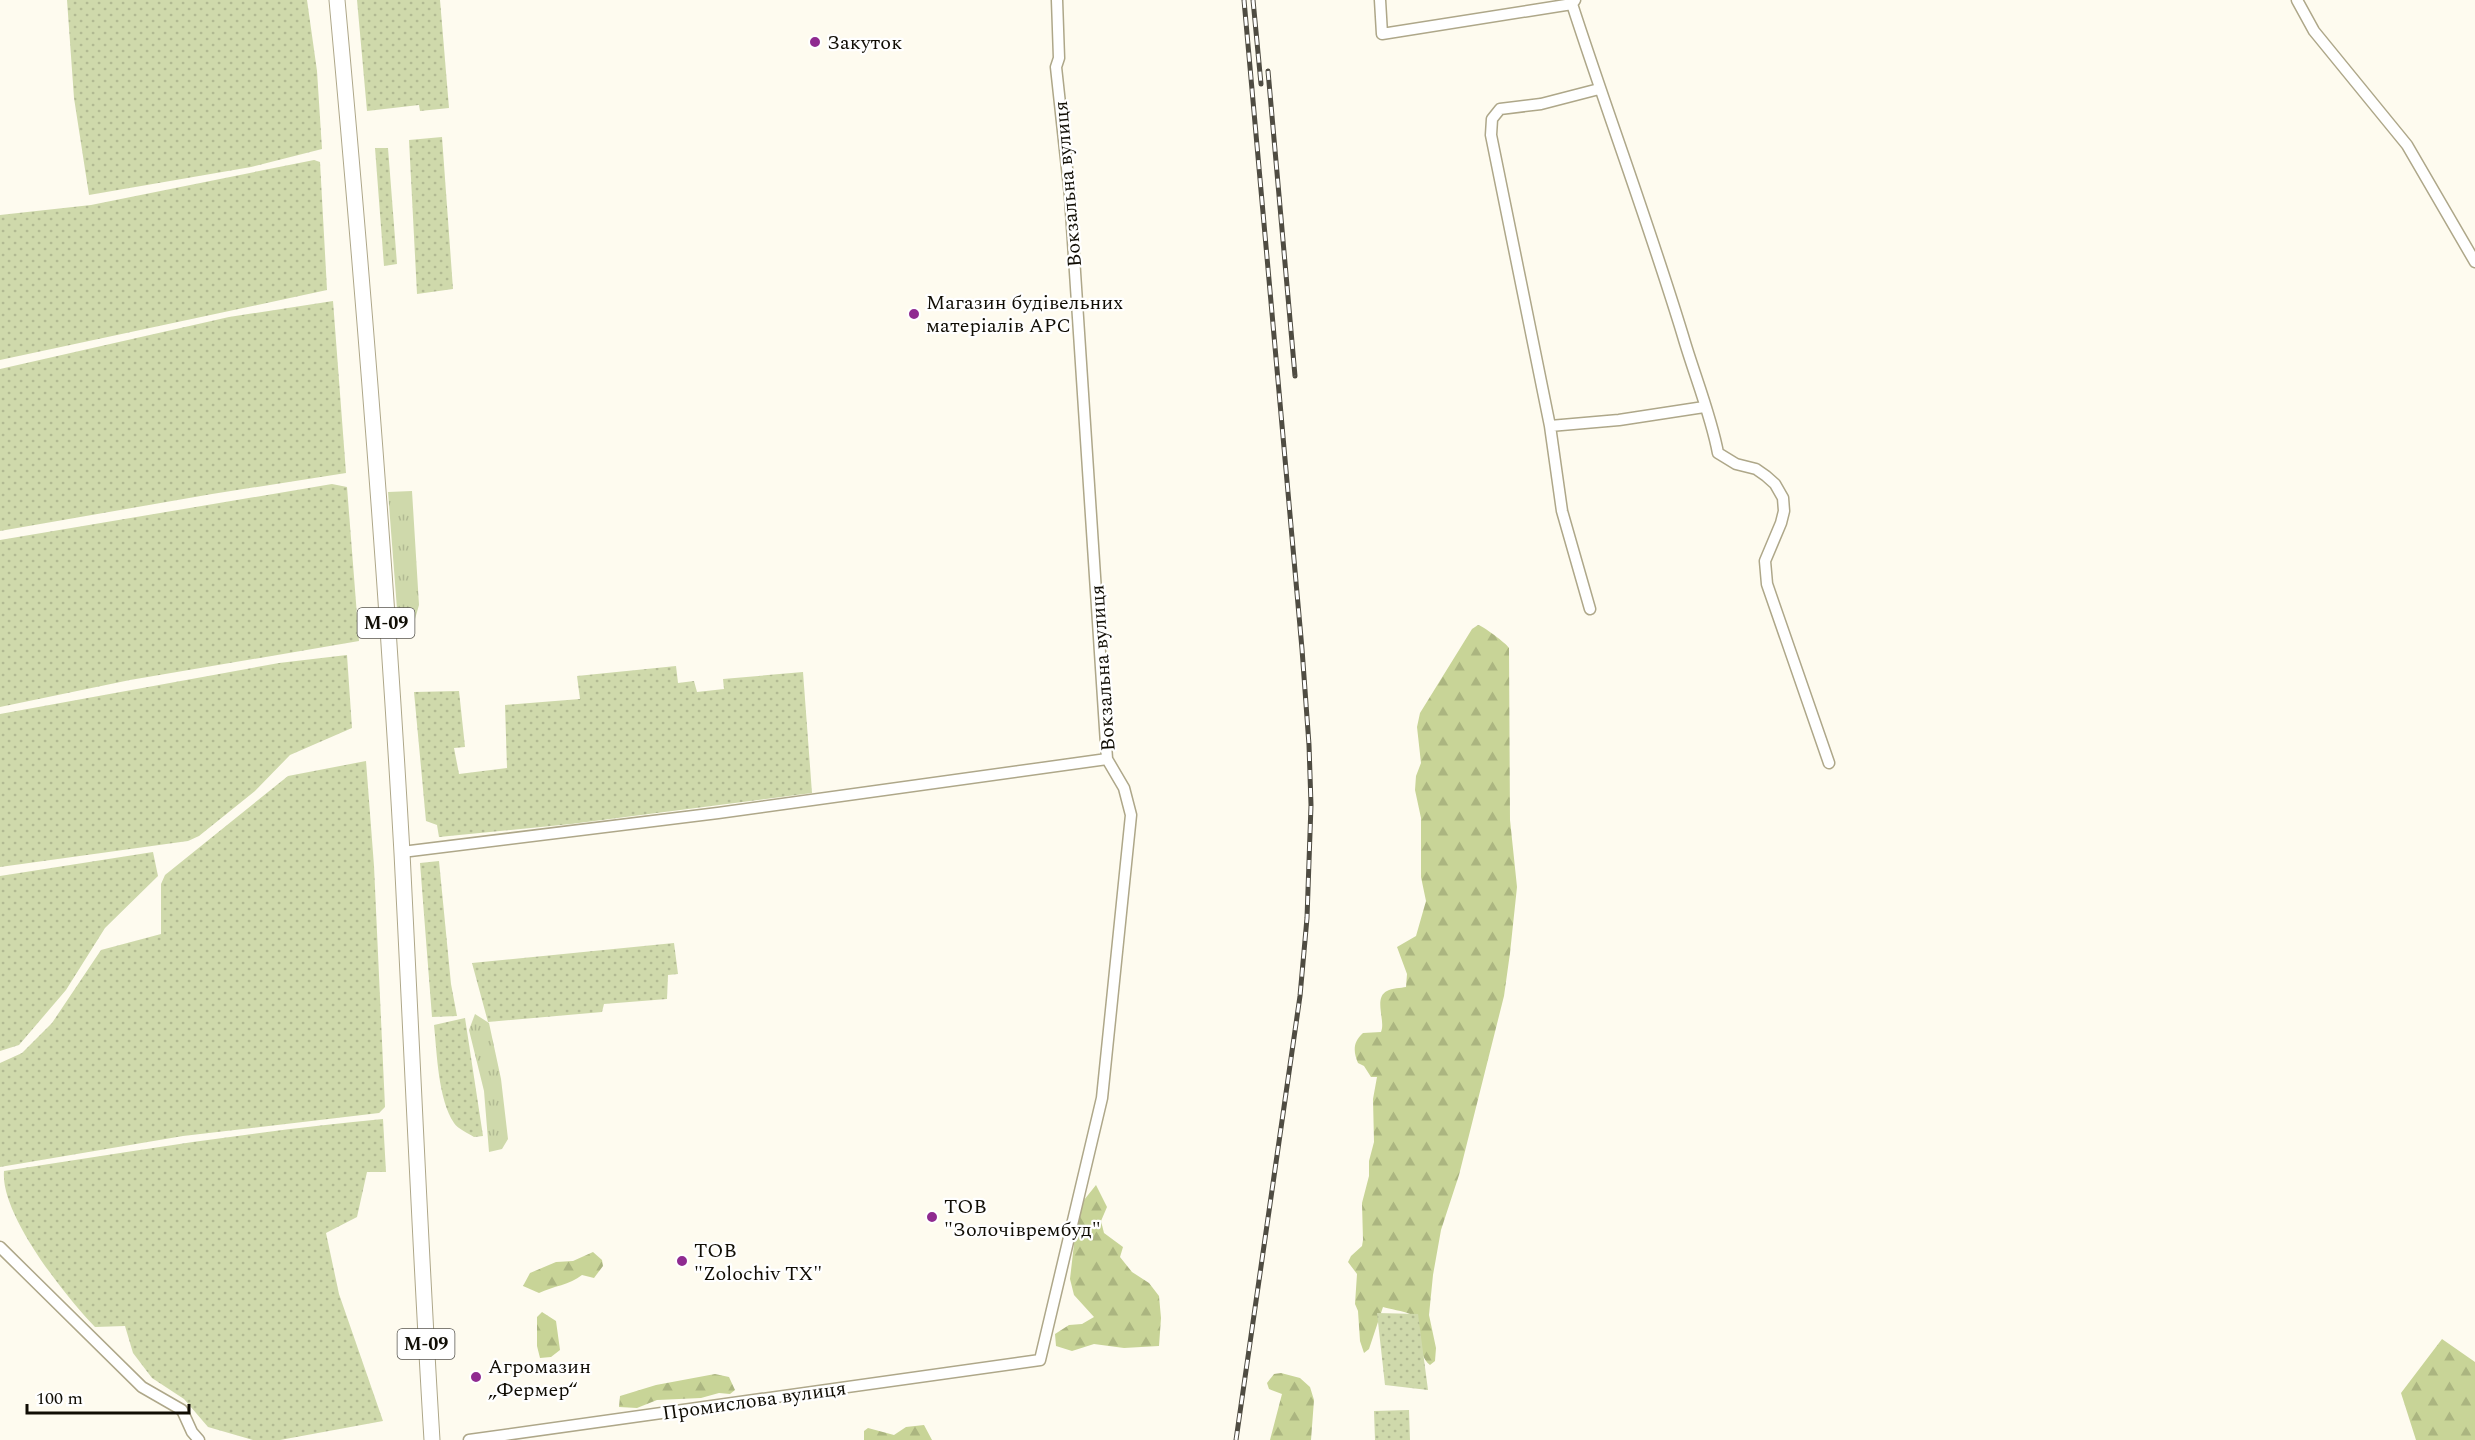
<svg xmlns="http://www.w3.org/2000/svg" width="2475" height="1440" font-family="Spectral,serif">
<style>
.grass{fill:url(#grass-tufts)}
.forest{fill:url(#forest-firs)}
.garden{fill:url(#garden-dots)}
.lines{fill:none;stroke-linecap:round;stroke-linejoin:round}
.minor-casing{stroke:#aea789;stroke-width:13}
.highway-casing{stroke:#aea789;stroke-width:17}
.minor{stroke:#fff;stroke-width:10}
.highway{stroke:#fff;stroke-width:15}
.rail-casing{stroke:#4f4c42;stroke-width:5}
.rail{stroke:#fff;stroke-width:3;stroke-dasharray:9;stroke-linecap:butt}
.poi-dot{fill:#8f2a90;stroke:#fff;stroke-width:2}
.labels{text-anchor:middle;stroke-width:4.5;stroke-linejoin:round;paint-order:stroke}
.shield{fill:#fff;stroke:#58564f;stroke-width:1.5}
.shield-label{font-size:18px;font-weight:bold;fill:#100d04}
.poi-label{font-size:20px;fill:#100d04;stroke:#fff;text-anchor:start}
.street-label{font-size:20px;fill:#100d04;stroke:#fff}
</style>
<defs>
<pattern id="grass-tufts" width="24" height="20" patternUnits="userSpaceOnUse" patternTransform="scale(1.5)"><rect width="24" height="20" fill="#cfd9ab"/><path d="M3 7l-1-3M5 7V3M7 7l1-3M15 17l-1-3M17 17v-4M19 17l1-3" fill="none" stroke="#b1b992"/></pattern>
<pattern id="forest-firs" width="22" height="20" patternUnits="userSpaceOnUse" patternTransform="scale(1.5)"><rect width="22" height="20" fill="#c8d497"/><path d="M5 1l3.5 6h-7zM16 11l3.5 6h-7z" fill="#abb580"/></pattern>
<pattern id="garden-dots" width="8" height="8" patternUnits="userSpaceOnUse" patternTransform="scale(1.5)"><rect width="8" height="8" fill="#cfd9ab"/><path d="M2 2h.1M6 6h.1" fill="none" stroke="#b1b992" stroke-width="1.8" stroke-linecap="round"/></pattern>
</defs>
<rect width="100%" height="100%" fill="#fefbef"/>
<path class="grass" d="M412,491L419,605L415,619L402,621L397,609L388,492Z
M475,1014L489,1023L501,1079L508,1139L502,1149L489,1152L484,1091L469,1030Z"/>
<path class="forest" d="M1478,625C1483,626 1506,643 1509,648L1510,820L1517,887L1510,953L1504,996L1459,1175L1441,1230L1433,1275L1429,1315L1436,1348L1435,1361L1430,1365C1416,1355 1419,1318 1410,1314C1404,1311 1389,1309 1383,1307L1369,1349L1364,1353L1360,1341L1358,1311L1355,1304L1357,1274L1348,1262L1351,1256L1362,1246L1363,1240L1362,1203L1369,1176V1161L1374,1142L1373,1099L1377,1077H1371L1364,1066L1358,1063C1353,1051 1353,1042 1363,1033L1381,1032C1386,1021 1373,998 1387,991C1392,988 1401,988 1406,987L1407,974L1397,947L1416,936L1426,901L1421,877V818L1415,790L1416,776L1421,763L1417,727L1420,713L1472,629Z
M1096,1185L1107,1207L1101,1221L1104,1233L1123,1247L1120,1257L1132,1272L1149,1283L1159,1296L1161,1318L1159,1346L1124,1348L1094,1344L1072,1351L1056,1346L1055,1334L1069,1325L1082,1324L1094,1317L1074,1295L1070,1279L1076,1227L1084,1200Z
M593,1252L602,1260L603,1266L594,1278L582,1275C570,1285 553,1286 539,1293L523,1286L530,1273L556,1262L573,1261Z
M542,1312L556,1321L560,1350L551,1357L540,1358L537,1346V1317Z
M2442,1339L2475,1362V1440H2416L2401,1393Z
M1281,1373L1300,1378L1310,1387L1314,1400L1311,1440H1270L1282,1394L1269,1389L1267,1383L1274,1374Z
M715,1374L729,1377L735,1390L730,1394L719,1393L701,1398L657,1400L637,1408L619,1407L620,1396L656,1385Z
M924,1425L932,1440H864V1431L868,1428L894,1435L906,1427Z"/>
<path class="garden" d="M67,0H307L317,71L322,149L251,167L89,195L74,98Z
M357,0H440L449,108L420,111L419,105L367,111Z
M442,137L453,289L417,294L409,140Z
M375,148H388L397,264L384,266Z
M314,160L320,162L327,290L0,360V215L91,205Z
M333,301L346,473L212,494L0,531V369L229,317Z
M332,484L347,487L359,641L130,680L0,707V540Z
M347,655L352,728L290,755L255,791L199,836L188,841L0,867V714L279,663Z
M676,666L678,683L694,681L697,692L724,689L723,679L803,672L812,793L571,824L439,837L437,825L426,821L414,692L459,691L465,747L454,748L459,774L507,768L505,705L580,699L577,676Z
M366,761L374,866L385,1107L379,1113L183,1136L0,1167V1063L22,1053L52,1023L101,950L161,934V884L165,875L288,776Z
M153,852L158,876L105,928L66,990L19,1045L0,1051V876Z
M439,861L451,984L457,1016L432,1017L420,863Z
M674,943L678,974L668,975L667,999L604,1004L602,1012L488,1022L472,963Z
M465,1018L483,1136L474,1137C468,1133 458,1129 454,1123C438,1099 437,1053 434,1025Z
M383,1119L386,1172H367L357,1217L326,1233L339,1294L383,1421L280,1440H253L208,1427L184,1399L152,1378L133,1353L125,1326L95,1327C67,1298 0,1215 4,1171C130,1151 256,1131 383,1119Z
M1377,1313L1418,1314L1428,1390L1385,1385Z
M1409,1410L1410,1440H1375L1374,1411Z"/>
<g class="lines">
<g class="minor-casing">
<path id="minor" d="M1380,0L1382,34L1572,4L1575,0
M2297,0L2314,31L2407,145L2475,262
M1572,4C1608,115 1649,224 1683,336C1694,374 1711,415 1718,453L1736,464L1756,469L1766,476L1775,484L1783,498L1784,511L1781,523L1765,561L1767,584L1829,763
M1550,426L1619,420L1704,407
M1590,609L1562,511L1550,426L1491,135L1492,119L1500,109L1541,104L1599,89
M402,852L718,813L1107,759
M0,1247L142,1387L182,1410L192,1432L199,1440
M469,1440L1040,1360L1102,1098L1131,815L1124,788L1107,759L1070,196L1056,67L1059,58L1057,0"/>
</g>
<g class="highway-casing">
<path id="highway" d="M337,0C363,284 386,569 402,853C412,1049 420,1245 432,1440"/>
</g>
<use href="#minor" class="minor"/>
<use href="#highway" class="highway"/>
<g class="rail-casing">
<path id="rail" d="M1253,0L1261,84
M1268,71L1295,376
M1236,1440L1300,996L1307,918L1311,805L1309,745L1302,649L1244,0"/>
</g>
<use href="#rail" class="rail"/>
</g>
<g class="poi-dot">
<circle cx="815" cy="42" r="6"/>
<circle cx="914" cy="314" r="6"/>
<circle cx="932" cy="1217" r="6"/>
<circle cx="682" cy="1261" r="6"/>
<circle cx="476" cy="1377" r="6"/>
</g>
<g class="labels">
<g class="shield">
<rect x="357.5" y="608" width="57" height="30" rx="4.5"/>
<rect x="397.5" y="1329" width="57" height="30" rx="4.5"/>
</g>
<g class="shield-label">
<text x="386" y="629">М-09</text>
<text x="426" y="1350">М-09</text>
</g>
<g class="poi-label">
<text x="827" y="49">Закуток</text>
<text x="926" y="309">Магазин будівельних<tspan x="926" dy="23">матеріалів APC</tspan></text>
<text x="944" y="1213">ТОВ<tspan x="944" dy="23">"Золочіврембуд"</tspan></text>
<text x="694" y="1257">ТОВ<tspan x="694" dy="23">"Zolochiv TX"</tspan></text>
<text x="488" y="1373">Агромазин<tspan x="488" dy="23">„Фермер“</tspan></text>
</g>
<g class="street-label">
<text transform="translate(1067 184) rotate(-95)" y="7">Вокзальна вулиця</text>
<text transform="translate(1102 668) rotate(-94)" y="7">Вокзальна вулиця</text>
<text transform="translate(754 1400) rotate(-8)" y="7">Промислова вулиця</text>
</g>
</g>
<path d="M27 1404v9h162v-9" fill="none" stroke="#100d04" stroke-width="3"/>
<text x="36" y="1404" font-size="18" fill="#100d04" stroke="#ffffff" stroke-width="4.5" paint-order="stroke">100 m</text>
</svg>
